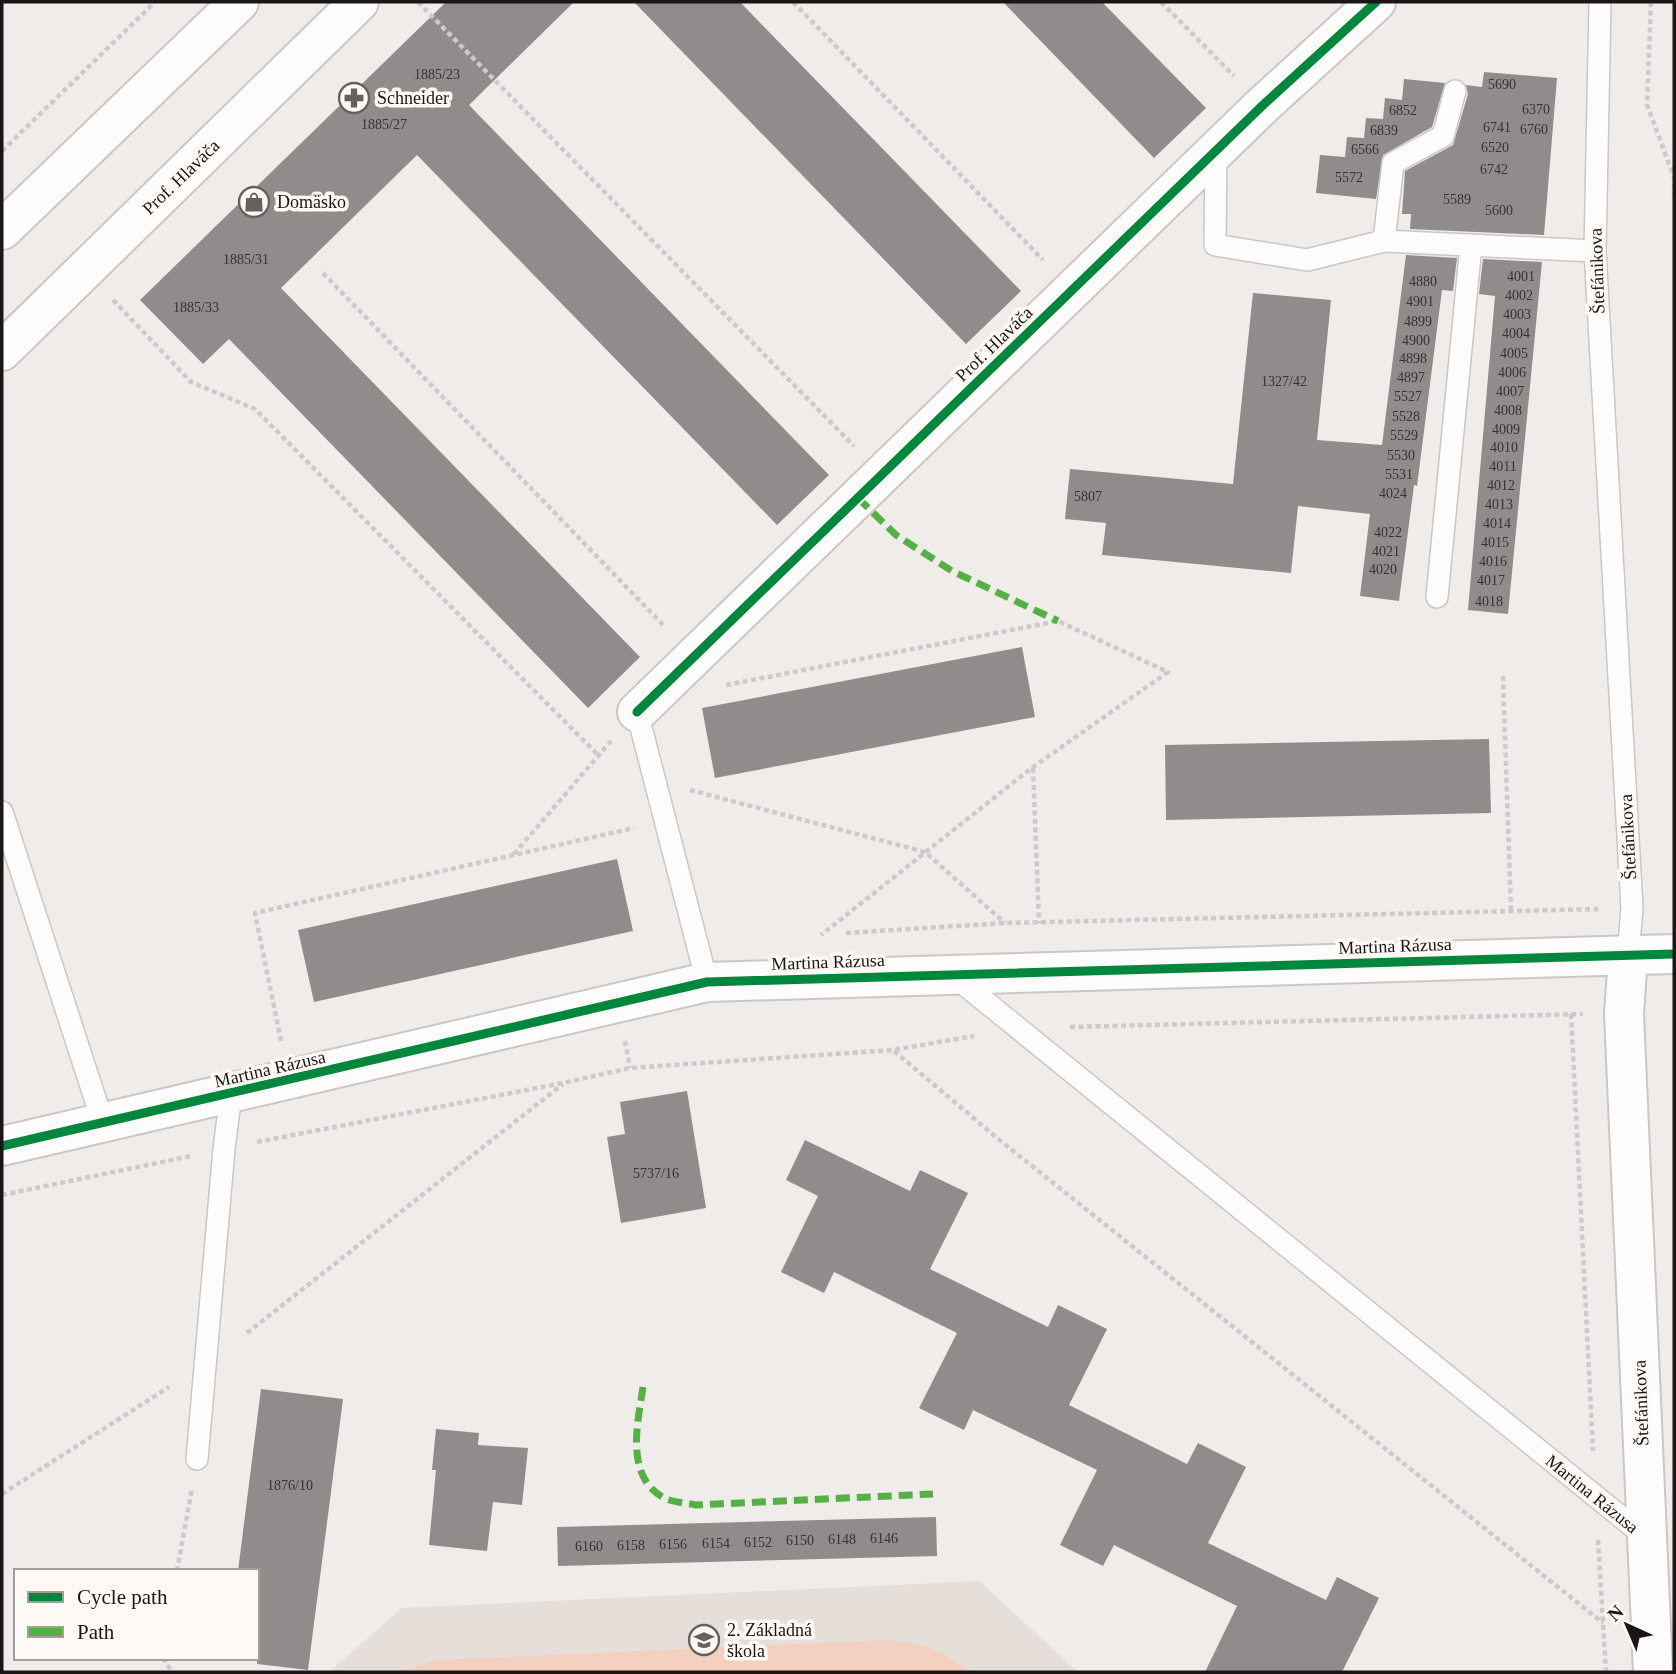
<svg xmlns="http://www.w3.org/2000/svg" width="1676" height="1674" font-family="'Times New Roman',serif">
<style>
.built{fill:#e6ded9}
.green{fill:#f3d0bf}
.building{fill:#8f8c8b}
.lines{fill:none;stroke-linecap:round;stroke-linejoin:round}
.service-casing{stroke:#cac7c6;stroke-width:24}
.minor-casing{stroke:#cac7c6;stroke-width:42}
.path{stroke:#cdcaca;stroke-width:4.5;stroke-dasharray:5 3.5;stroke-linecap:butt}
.service{stroke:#fdfcfc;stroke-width:21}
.minor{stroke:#fdfcfc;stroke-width:38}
.quiet{stroke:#55b144;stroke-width:7;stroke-dasharray:14 7;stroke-linecap:butt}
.cycleway-casing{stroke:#fff9f6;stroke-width:13}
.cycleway{stroke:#00873e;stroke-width:9}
.labels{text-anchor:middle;stroke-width:7;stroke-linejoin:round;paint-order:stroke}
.number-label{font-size:14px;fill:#363432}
.poi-label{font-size:18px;fill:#191615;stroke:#fff9f6;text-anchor:start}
.street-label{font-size:18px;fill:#191615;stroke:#fff9f6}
</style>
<rect width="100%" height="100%" fill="#f0ecea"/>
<path class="built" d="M979,1581L1078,1672H329L402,1608Z"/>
<path class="green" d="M887,1640C924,1643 942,1650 971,1672H399L438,1660Z"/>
<path class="building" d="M446,2H574L469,105L829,475L777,525L417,155L281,288L640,657L588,708L229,339L203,364L140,300Z
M634,2H740L1021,291L966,344Z
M1003,2H1102L1206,108L1154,158Z
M1484,72L1557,78L1544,235L1410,229L1411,214H1402L1405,171L1453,145L1468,94L1466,85L1482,87Z
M1404,79L1445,83L1432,127L1383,155L1376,199L1316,193L1320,155L1345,157L1347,137L1364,138L1366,118L1383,119L1385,98L1402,100Z
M1406,255L1457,258L1453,291L1442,290L1417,486L1414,485L1399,601L1360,596L1370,514L1298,506L1291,573L1102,555L1106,523L1065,519L1070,469L1233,484L1253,293L1331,300L1317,440L1382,445Z
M1483,259L1542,262L1508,614L1468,610L1495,296L1479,294Z
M1022,647L1035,717L715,778L702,708Z
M1489,739L1491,813L1166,820L1165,745Z
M617,859L633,931L314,1002L298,930Z
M687,1091L706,1208L621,1223L607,1137L625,1134L620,1102Z
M805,1140L910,1191L920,1170L968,1193L930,1269L1048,1327L1058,1305L1107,1329L1069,1405L1187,1464L1198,1443L1246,1467L1208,1543L1326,1600L1337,1577L1379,1598L1342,1672H1205L1237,1606L1114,1545L1103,1566L1060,1545L1097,1470L973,1410L964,1430L919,1408L957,1333L834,1272L824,1293L781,1272L818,1196L786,1180Z
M261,1389L343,1399L308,1670L257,1664V1571H238Z
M436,1429L479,1433L478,1445L528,1448L522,1505L493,1502L487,1551L429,1545L436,1470H432Z
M936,1517L937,1556L558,1566L557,1527Z"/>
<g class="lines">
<g class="service-casing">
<path id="service" d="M1600,2L1595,251L1632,908L1628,955
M1216,151L1215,245L1307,260L1384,241L1595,251
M1384,241L1393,163L1443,136L1455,91
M1437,597L1471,245
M637,712L707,982
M2,812L103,1123
M955,977L1647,1538
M197,1459L224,1149L231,1094"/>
</g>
<g class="minor-casing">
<path id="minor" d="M2,230L239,2
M2,351L359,2
M637,712L1263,105L1376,2
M1628,955L1624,1014L1653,1672
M2,1146L707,982L1674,954"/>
</g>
<path class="path" d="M418,2L854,446
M793,2L1043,260
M1161,2L1234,76
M1651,2L1647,105L1674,177V197
M2,151L155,2
M323,273L665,627
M113,300L191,382L255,409L599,756
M1503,676L1511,911
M726,685L1058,621L1168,672L1033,767L821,935
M1033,768L1039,923
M690,790L925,852L1005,923
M514,854L611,741
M846,933L1005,923L1600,909
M1571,1014L1593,1451
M1070,1027L1583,1014
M281,1041L255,913L634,828
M625,1041L630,1068
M894,1051L1002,1142L1603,1623
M257,1142L563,1083L630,1068L893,1050L974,1036
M2,1195L191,1156
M247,1333L563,1084
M2,1494L169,1387
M1598,1540L1606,1672
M177,1571L192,1488
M163,1658L172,1672"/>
<use href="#service" class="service"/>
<use href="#minor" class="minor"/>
<path class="quiet" d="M858,498L896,535L952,571L1058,621
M643,1387C638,1422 624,1476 664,1498C672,1502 686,1503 696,1505L933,1494"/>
<g class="cycleway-casing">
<path id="cycleway" d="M637,712L1263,105L1376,2
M2,1146L707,982L1674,954"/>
</g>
<use href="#cycleway" class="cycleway"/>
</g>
<defs>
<g id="pharmacy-ring" transform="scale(1.575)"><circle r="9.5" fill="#fff9f6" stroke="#646160" stroke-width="1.5"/><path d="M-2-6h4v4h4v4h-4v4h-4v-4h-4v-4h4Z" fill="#646160"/></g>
<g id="shop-ring" transform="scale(1.575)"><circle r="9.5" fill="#fff9f6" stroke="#646160" stroke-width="1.5"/><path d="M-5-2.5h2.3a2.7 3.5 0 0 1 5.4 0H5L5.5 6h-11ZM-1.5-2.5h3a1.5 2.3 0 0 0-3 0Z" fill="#646160"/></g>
<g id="school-ring" transform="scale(1.575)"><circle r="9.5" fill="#fff9f6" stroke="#646160" stroke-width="1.5"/><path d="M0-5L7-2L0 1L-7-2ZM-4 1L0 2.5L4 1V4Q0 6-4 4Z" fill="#646160"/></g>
</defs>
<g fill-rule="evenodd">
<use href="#pharmacy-ring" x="354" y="98"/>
<use href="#shop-ring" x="254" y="202"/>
<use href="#school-ring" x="704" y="1640"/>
</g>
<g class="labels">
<g class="number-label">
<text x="437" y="79">1885/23</text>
<text x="1502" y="89">5690</text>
<text x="1536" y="114">6370</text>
<text x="1403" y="115">6852</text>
<text x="384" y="129">1885/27</text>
<text x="1497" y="132">6741</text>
<text x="1534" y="134">6760</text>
<text x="1384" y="135">6839</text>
<text x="1495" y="152">6520</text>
<text x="1365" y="154">6566</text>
<text x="1494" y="174">6742</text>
<text x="1349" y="182">5572</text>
<text x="1457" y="204">5589</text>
<text x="1499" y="215">5600</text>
<text x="246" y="264">1885/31</text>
<text x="1521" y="281">4001</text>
<text x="1423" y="286">4880</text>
<text x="1519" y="300">4002</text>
<text x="1420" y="306">4901</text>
<text x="196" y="312">1885/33</text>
<text x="1517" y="319">4003</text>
<text x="1418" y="326">4899</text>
<text x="1516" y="338">4004</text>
<text x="1416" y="345">4900</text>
<text x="1514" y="358">4005</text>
<text x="1413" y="363">4898</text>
<text x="1512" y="377">4006</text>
<text x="1411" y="382">4897</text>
<text x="1284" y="386">1327/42</text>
<text x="1510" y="396">4007</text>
<text x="1408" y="401">5527</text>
<text x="1508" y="415">4008</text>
<text x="1406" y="421">5528</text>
<text x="1506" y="434">4009</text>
<text x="1404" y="440">5529</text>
<text x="1504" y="452">4010</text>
<text x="1401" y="460">5530</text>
<text x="1503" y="471">4011</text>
<text x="1399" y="479">5531</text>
<text x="1501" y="490">4012</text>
<text x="1393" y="498">4024</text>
<text x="1088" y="501">5807</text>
<text x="1499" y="509">4013</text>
<text x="1497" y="528">4014</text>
<text x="1388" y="537">4022</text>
<text x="1495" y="547">4015</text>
<text x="1386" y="556">4021</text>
<text x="1493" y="566">4016</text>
<text x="1383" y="574">4020</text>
<text x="1491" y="585">4017</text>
<text x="1489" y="606">4018</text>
<text x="656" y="1178">5737/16</text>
<text x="290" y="1490">1876/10</text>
<text x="884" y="1543">6146</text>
<text x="842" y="1544">6148</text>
<text x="800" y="1545">6150</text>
<text x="758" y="1547">6152</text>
<text x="716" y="1548">6154</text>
<text x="673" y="1549">6156</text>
<text x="631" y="1550">6158</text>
<text x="589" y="1551">6160</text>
</g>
<g class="poi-label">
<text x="377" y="104">Schneider</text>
<text x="277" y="208">Domäsko</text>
<text x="727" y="1636">2. Základná<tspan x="727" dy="21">škola</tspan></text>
</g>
<g class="street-label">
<text transform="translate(181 177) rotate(-44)" y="6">Prof. Hlaváča</text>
<text transform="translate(1597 271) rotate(-92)" y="6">Štefánikova</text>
<text transform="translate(994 344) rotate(-44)" y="6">Prof. Hlaváča</text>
<text transform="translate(1628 837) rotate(-93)" y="6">Štefánikova</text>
<text transform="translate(1395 946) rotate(-2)" y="6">Martina Rázusa</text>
<text transform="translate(828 962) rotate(-2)" y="6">Martina Rázusa</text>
<text transform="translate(270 1069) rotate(-13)" y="6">Martina Rázusa</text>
<text transform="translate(1641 1403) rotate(-92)" y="6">Štefánikova</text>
<text transform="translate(1592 1494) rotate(39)" y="6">Martina Rázusa</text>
</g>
</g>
<rect width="1676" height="1674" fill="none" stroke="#191615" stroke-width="7"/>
<rect x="14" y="1569" width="245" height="91" fill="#fff9f6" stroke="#a39e9c" stroke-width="2"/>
<rect x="28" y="1592" width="35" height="10" fill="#00873e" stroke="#a39e9c" stroke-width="2"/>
<text x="77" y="1604" font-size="21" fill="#191615">Cycle path</text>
<rect x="28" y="1627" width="35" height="10" fill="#55b144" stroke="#a39e9c" stroke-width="2"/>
<text x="77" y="1639" font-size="21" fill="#191615">Path</text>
<g transform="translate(1627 1625) rotate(316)" stroke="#fff9f6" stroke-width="5" paint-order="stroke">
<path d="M0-5L12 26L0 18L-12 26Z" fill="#191615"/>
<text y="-10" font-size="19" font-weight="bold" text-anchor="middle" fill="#191615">N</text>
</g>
</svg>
